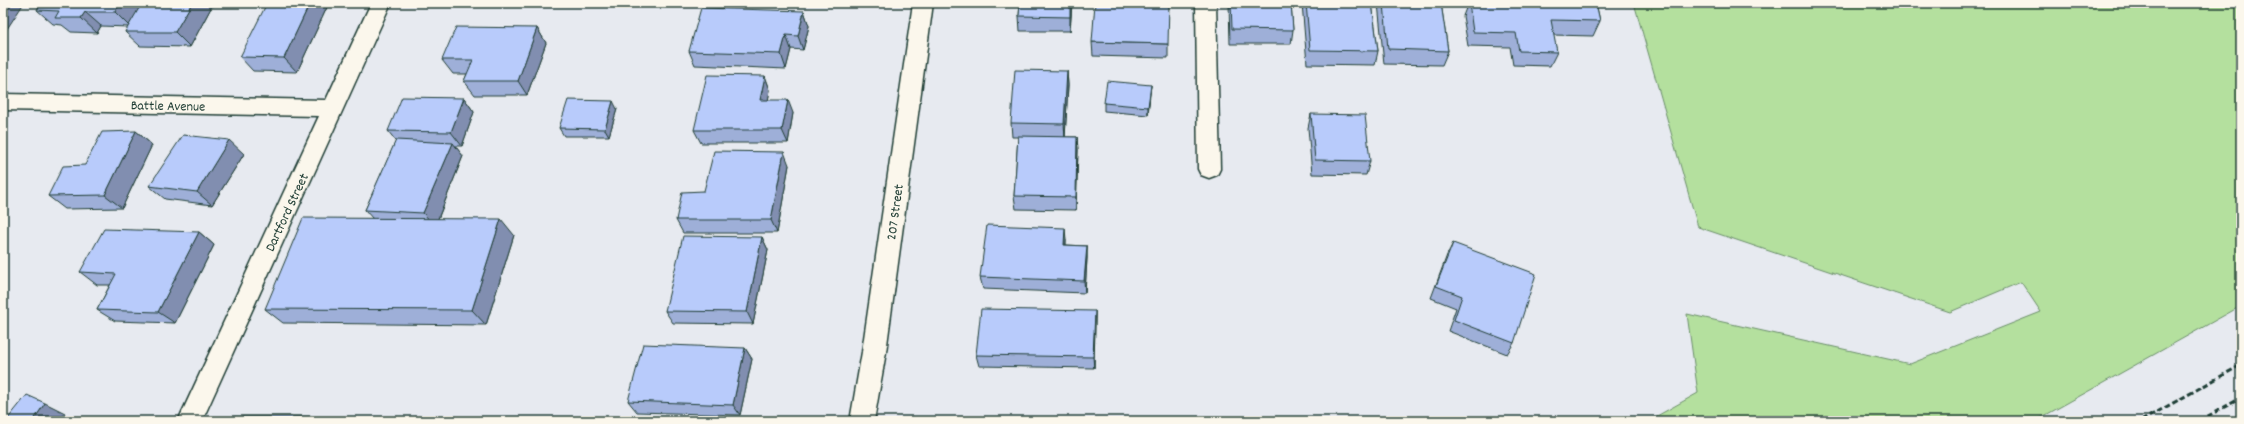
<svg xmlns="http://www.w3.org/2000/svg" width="2244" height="424" font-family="Dekko,sans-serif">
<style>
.green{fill:#b4e09e;stroke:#6a8e69}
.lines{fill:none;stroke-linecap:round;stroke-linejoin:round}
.minor-casing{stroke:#1f3d34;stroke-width:3}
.minor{fill:#fbf7ec;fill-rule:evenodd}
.rail{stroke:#1f3d34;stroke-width:3;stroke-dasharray:6 3;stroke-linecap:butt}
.wall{fill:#9eafd8;stroke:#1f3d34}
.shaded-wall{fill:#818eb0;stroke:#1f3d34}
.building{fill:#b8cbfb;stroke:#1f3d34}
.labels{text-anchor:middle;stroke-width:3.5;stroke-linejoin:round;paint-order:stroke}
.street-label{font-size:14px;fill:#1f3d34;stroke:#fbf7ec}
</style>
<rect width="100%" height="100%" fill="#e7eaf0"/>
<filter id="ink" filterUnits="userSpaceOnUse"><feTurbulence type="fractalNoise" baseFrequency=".025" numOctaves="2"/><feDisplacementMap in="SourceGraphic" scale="8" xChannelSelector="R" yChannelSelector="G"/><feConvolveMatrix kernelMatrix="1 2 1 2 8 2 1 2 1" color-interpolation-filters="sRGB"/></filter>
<g filter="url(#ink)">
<path class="green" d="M1634,3H2241V306L2035,421H1648L1698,393L1687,314L1910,364L2041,312L2021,282L1950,312L1698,227Z"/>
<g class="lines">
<g class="minor-casing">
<path id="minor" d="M371,3H391L202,421H178L319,116L3,110V94L326,100Z
M913,3H933L886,352L874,421H850L862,352Z
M1196,3H1216L1220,169L1217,175L1209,178L1201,175L1198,169Z"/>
</g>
<use href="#minor" class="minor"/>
<path class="rail" d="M2141,421L2241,365
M2199,421L2241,398"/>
</g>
<path class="wall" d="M41,3H209L212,6L190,47L140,46L125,32L128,27L101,26L97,33L71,32L62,25L53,24L37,10Z
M329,3L297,72L253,71L240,57Z
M1020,3H1072L1070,31H1020L1019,16Z
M1229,3H1291L1293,30L1291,44H1230Z
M1302,3H1372L1378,51L1375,65L1307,64Z
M1378,3H1441L1448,51L1442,65L1384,64Z
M1468,3H1596L1600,21L1593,36L1553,35L1557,52L1550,66L1513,65L1510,47L1468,46L1463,16Z
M804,11L809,26L803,50L791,49L786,69L695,65L689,51Z
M537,28L546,43L527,95H475L464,81L467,74H453L442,60Z
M1092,42L1168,44V58L1093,56Z
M1067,71L1068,85L1065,137H1077L1078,150L1076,210L1016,209L1014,196L1018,137H1012L1011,123Z
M765,76L770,90L768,100L793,113L788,143H701L694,130Z
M1151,85L1150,93L1148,115L1104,111V103Z
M464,98L474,112L462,146H455L463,156L438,219L514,235L486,325L283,323L265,309L373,219L365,210L396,141L388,131Z
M617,109L609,136H564L559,128Z
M1311,114L1370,161L1366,175L1312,174L1308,128Z
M136,131L152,145L122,208L65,209L48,196L85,165Z
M244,154L212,205L165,199L149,186Z
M789,165L777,233H683L676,220L704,191Z
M199,232L214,245L175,323L115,321L97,310L110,285H97L80,272Z
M762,237L768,250L753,324L673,323L665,311Z
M1066,240V245L1087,246V258L1085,293L983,289L980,277Z
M1453,243L1514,343L1507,354L1448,331L1456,308L1431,298L1447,255Z
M1095,311V322L1094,368L979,366L976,355Z
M745,348L752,359L740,415L637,412L628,401Z"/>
<path class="shaded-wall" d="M3,3H24L3,35Z
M120,3H144L130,27L115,12Z
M192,3H209L212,6L190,47L175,32Z
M310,3H329L297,72L284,58Z
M1070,3H1072L1070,31Z
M804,11L809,26L803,50L798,36Z
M85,12L101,26L97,33L81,18Z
M537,28L546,43L527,95L518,81Z
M786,35L791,49L786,69L781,54Z
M1067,71L1068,85L1065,138L1064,124Z
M765,76L770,90L766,113L760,100Z
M1151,85L1150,93L1148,115V107Z
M464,98L474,112L462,146L451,132Z
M788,100L793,113L788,143L782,130Z
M613,101L617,109L609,136L605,129Z
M136,131L152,145L122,208L105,195Z
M1077,137L1078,150L1076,210V197Z
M229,140L244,154L212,205L197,192Z
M453,143L463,156L435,226L423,213Z
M784,152L789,165L777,233L771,220Z
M501,219L514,235L486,325L472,310Z
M1065,228L1066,240L1065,258L1064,245Z
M199,232L214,245L175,323L158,312Z
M762,237L768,250L753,324L747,312Z
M1087,246V258L1085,293L1084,281Z
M1095,311V322L1094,368L1093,357Z
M745,348L752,359L740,415L733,405Z
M45,403L65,413L60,421H33Z
M311,417L317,421H310Z"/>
<path class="building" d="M41,3H120L115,12H85L81,18H55L59,11L37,10Z
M142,3H192L175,32H125Z
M267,3H310L284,58L240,57Z
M1020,3H1070V17L1019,16Z
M1095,3H1169L1168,44L1092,42Z
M1231,3H1291L1293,30L1232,29Z
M1306,3H1372L1378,51L1310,50Z
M1384,3H1441L1448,51L1388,49Z
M1469,3H1596L1600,21L1551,20L1557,52L1519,51L1516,33L1473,32Z
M701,8L804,11L798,36L786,35L781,54L689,51Z
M456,27L537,28L518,81H464L473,60H442Z
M1015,70L1067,71L1064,124L1011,123Z
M707,75L765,76L760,100H788L782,130H694Z
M1107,81L1151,85L1148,107L1104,103Z
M402,97L464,98L451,132L388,131Z
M568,100L613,101L605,129L559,128Z
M1311,114L1365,115L1370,161L1315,160Z
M136,131L105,195L48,196L63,166L85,165L102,132Z
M183,135L229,140L197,192L149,186Z
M1018,136L1077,137L1076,197L1014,196Z
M396,140L453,143L423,213L365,210Z
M714,151L784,152L771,220H676L682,192L704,191Z
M303,218L501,219L472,310L265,309Z
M987,225L1065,228L1064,245L1087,246L1084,281L980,277Z
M104,229L199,232L158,312L97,310L116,274L80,272Z
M683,236L762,237L747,312L665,311Z
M1453,243L1536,274L1514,343L1454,320L1462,296L1436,286Z
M981,309L1095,311L1093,357L976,355Z
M643,344L745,348L733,405L628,401Z
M27,395L45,403L33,421H6Z
M222,417H311L310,421H220Z"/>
</g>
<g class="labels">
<g class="street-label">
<text transform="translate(168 105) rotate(1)" y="5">Battle Avenue</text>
<text transform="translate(286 212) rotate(-65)" y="5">Dartford Street</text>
<text transform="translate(894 212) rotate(-82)" y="5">207 Street</text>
</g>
</g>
<rect width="2244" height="424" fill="none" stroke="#fbf7ec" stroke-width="16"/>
<rect x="8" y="8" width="2228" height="408" fill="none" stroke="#1f3d34" stroke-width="1.5" filter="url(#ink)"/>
</svg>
